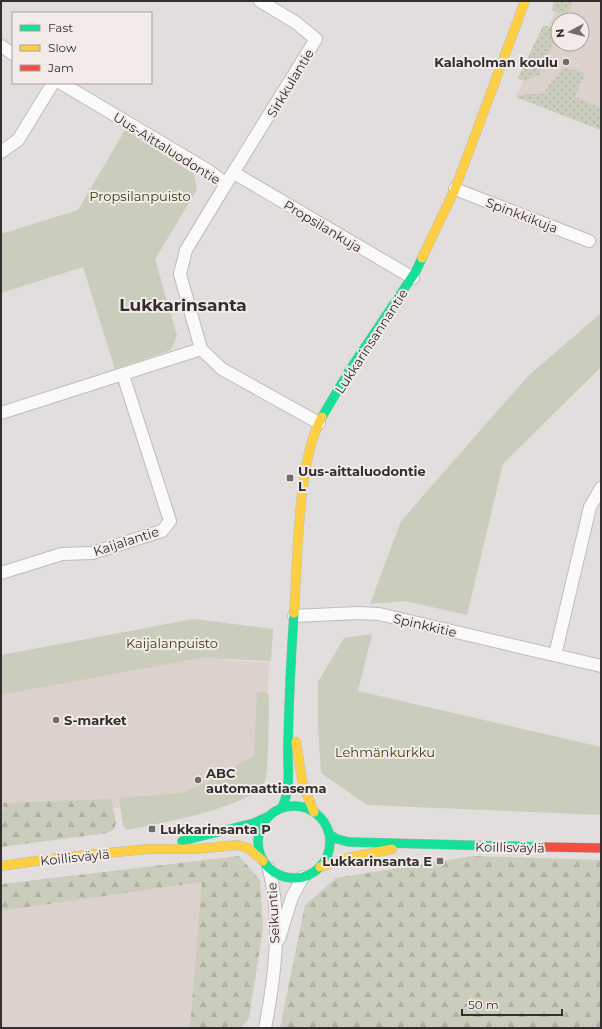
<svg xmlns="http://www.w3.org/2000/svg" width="602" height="1029" font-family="Montserrat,sans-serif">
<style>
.built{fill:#dcd1cd;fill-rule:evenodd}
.grass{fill:url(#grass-dots)}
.forest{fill:url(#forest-firs)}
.green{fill:#caccbc}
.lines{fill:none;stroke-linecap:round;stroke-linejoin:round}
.street-casing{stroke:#bfbcbb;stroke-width:14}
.fast-casing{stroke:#bfbcbb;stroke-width:10}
.slow-casing{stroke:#bfbcbb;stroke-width:10}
.jam-casing{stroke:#bfbcbb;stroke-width:10}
.street{stroke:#fbfafa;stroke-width:12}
.fast{stroke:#16e098;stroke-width:9}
.slow{stroke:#ffcf43;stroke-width:9}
.jam{stroke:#f24e42;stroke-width:9}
.poi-dot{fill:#706c6b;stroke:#f2ebe8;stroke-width:1.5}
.labels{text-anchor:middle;stroke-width:4;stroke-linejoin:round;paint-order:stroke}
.poi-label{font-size:13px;font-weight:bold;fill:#322f2e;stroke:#f2ebe8;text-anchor:start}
.street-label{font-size:13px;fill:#322f2e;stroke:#f2ebe8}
.park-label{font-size:13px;fill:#39410b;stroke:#f2ebe8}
.district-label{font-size:17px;font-weight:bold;fill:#322f2e;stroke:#f2ebe8}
</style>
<defs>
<pattern id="grass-dots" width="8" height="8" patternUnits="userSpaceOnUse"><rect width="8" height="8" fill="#caccbc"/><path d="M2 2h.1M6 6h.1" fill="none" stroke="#aeb0a2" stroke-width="1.8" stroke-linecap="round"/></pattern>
<pattern id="forest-firs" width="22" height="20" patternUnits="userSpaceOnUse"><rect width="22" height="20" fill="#caccbc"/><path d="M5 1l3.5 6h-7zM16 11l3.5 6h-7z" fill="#aeb0a2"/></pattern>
</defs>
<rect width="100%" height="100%" fill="#e2dedd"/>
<path class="built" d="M560,1H601V130L516,97ZM558,20H582V44H558Z
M201,658L269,663L265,765L198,803L1,814V695Z
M203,882L190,1028H1V911Z"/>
<path class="grass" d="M555,1H573L568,13H559L551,9Z
M543,26H549L556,36L539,75L523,81L518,78Z
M563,67L585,73L575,97L601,108V130L516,97L524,94H543Z"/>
<path class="forest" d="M111,799L116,823L114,829L107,833L1,847V813L4,812L3,803Z
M239,856L260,880L263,929L249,1018L241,1028H190L202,882L1,911V884Z
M472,856L601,860V1028H280L305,905L336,878Z"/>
<path class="green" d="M125,130L194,174L197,190L155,259L177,336L171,350L115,369L83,267L1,293V234L78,210Z
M601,313V367L503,464L467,615L405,601L370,604L401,521L528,376Z
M194,619L273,629L271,661L201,658L1,695V655Z
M372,634L358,691L601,747V815L367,805L321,773L318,725V682L344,638Z
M265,692L269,695C268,712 270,771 264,783C252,807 154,825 127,830L123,826L119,798L181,793L203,784L254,756L257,693Z"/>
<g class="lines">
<g class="street-casing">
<path id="street" d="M1,46L13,54
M61,83L209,171L226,184L186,250L180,274L201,349L222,369L319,423
M1,152L18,140L53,83
M234,173L413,278
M226,184L316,39L295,22L260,1
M455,189L589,241
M1,413L201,349
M1,573L62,554L92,553L162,531L170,521L123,375
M294,616L358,613L379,614L601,666
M555,655L590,507L601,488
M279,939L292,897L303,877
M265,1028C275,977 282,919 269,869"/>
</g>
<g class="fast-casing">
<path id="fast" d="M322,417L349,371L416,271L422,258
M258 842a36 36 0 1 1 72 0a36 36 0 1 1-72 0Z
M282,807C292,788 287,765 288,744C289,700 291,656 294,613
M329,834L337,839L349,842L544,847
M182,841L254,823L267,817"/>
</g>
<g class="slow-casing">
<path id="slow" d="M422,258L455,189L525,1
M294,613C298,560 297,461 322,417
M296,742L303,785L314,812
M1,866L57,858L148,849H196L237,845L248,848L263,861
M320,867L348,858L392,849"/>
</g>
<g class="jam-casing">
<path id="jam" d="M544,847L601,848"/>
</g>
<use href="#street" class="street"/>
<use href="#fast" class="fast"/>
<use href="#slow" class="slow"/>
<use href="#jam" class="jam"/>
</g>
<g class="poi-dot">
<circle cx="566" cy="62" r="4"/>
<rect x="286" y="474" width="8" height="8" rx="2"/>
<circle cx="56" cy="720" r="4"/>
<circle cx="198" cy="780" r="4"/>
<rect x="148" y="825" width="8" height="8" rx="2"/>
<rect x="436" y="857" width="8" height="8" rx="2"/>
</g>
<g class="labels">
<g class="poi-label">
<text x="558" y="67" text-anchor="end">Kalaholman koulu</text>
<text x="298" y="476">Uus-aittaluodontie<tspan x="298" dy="15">L</tspan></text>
<text x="64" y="725">S-market</text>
<text x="206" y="778">ABC<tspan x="206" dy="15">automaattiasema</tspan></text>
<text x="160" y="834">Lukkarinsanta P</text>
<text x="432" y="866" text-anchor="end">Lukkarinsanta E</text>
</g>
<g class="street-label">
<text transform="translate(290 83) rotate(-59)" y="5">Sirkkulantie</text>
<text transform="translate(167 148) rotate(32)" y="5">Uus-Aittaluodontie</text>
<text transform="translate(522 215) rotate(21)" y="5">Spinkkikuja</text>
<text transform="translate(323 226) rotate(31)" y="5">Propsilankuja</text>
<text transform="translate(371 341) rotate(-57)" y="5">Lukkarinsannantie</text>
<text transform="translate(126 541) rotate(-18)" y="5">Kaijalantie</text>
<text transform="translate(425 625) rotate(13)" y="5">Spinkkitie</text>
<text transform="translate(510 847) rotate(1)" y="5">Koillisväylä</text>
<text transform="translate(75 857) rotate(-6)" y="5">Koillisväylä</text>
<text transform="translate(273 913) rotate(-93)" y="5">Seikuntie</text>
</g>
<g class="park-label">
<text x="140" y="201">Propsilanpuisto</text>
<text x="172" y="648">Kaijalanpuisto</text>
<text x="385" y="757">Lehmänkurkku</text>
</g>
<g class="district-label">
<text x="183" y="311">Lukkarinsanta</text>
</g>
</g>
<rect width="602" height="1029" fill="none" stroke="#322f2e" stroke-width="4"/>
<rect x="12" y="12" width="140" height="72" fill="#f2ebe8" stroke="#a5a09e"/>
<rect x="20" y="25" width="20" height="6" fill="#16e098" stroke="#a5a09e"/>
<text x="48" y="32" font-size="12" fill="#322f2e">Fast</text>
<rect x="20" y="45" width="20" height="6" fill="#ffcf43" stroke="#a5a09e"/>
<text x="48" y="52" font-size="12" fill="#322f2e">Slow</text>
<rect x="20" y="65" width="20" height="6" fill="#f24e42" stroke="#a5a09e"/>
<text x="48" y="72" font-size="12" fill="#322f2e">Jam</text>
<g transform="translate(570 32) rotate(263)"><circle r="19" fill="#f2ebe8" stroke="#a5a09e"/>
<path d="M0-3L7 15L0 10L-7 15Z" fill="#706c6b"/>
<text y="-6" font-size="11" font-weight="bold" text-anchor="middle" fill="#322f2e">N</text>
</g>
<path d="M462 1009v6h100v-6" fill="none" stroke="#322f2e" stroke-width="2"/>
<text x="468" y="1009" font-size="12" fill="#322f2e" stroke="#f2ebe8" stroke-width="3" paint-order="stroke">50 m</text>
</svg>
